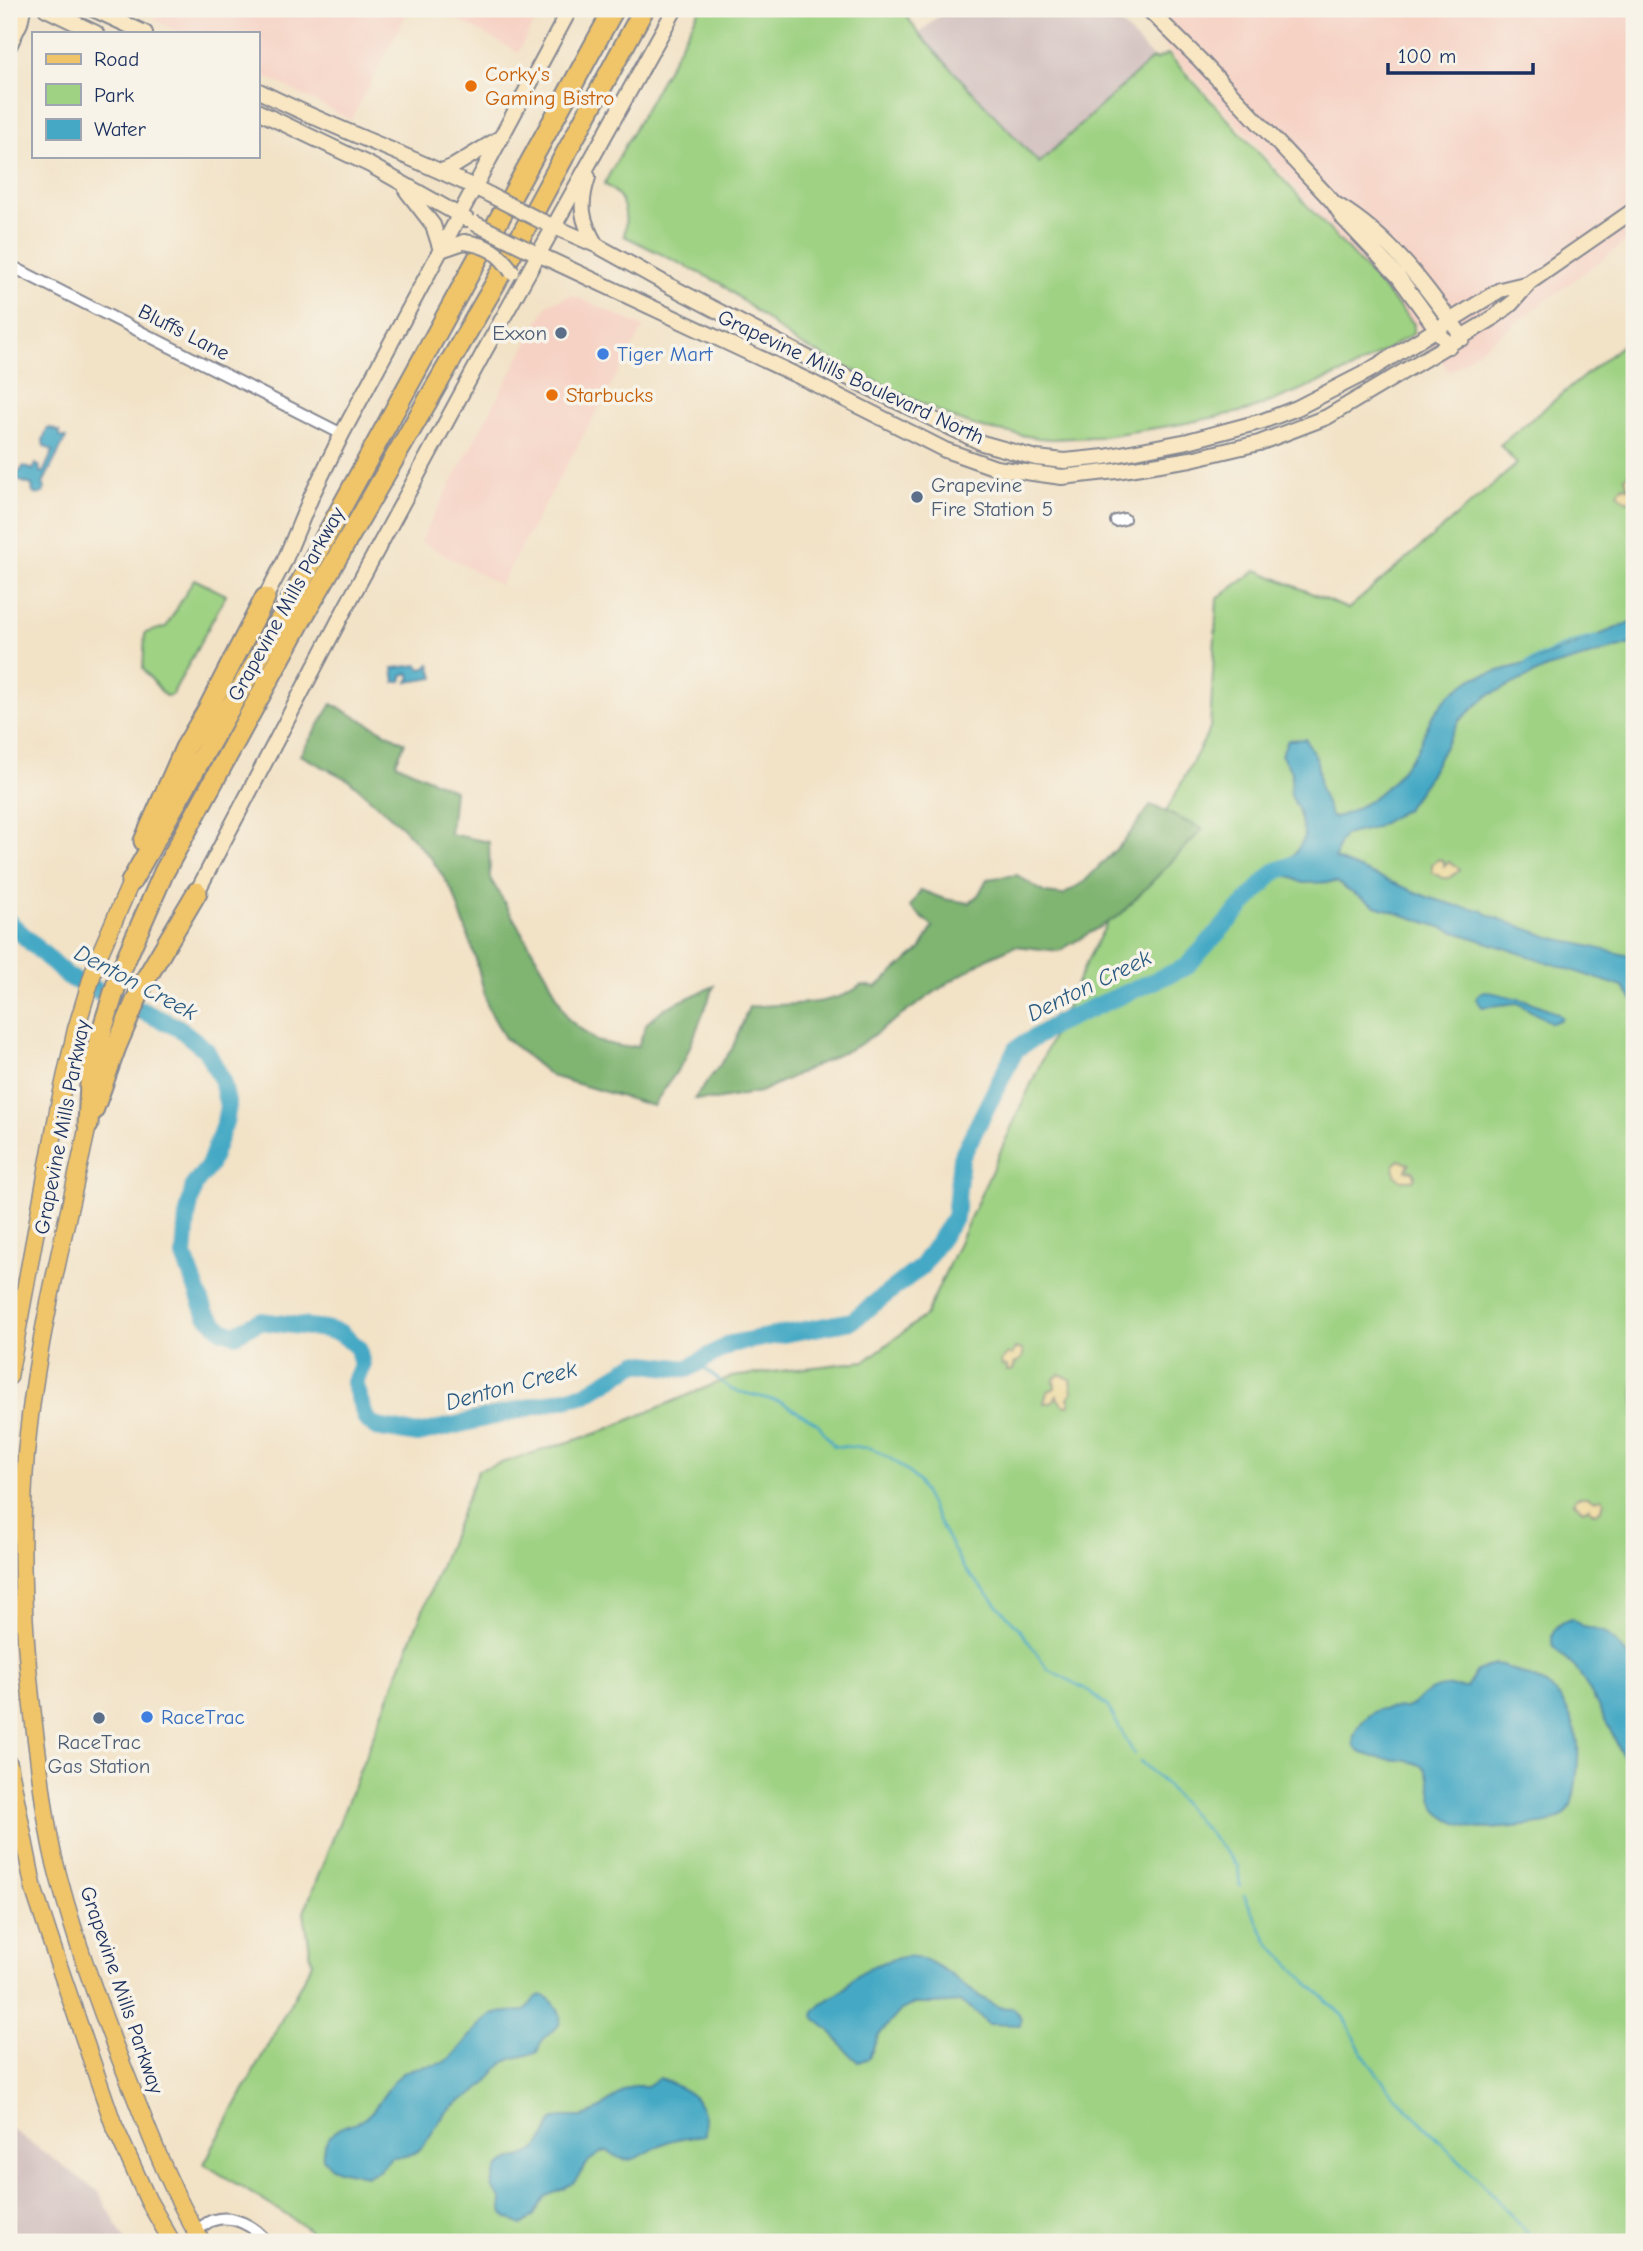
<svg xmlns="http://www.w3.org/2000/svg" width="1643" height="2251" font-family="'Comic Neue',sans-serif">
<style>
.built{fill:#f6d2c4}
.industrial{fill:#d1bfbe}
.green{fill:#9fd283;stroke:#5d8070;stroke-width:2}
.forest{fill:#7fb471;stroke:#4d7268;stroke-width:2}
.sand{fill:#eeda9e;stroke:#84847e;stroke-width:2}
.water{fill:#45a9c5;stroke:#306c92;stroke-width:2}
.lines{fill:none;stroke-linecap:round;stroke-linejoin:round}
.stream{stroke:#45a9c5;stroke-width:2.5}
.river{stroke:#45a9c5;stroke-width:18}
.street-casing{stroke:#868892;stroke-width:14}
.secondary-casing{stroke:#868892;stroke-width:18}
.primary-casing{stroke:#868892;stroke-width:19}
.highway-casing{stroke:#868892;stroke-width:23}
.street{stroke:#fff;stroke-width:10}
.secondary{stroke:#f9e7c3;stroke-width:14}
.primary{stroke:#f0c469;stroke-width:16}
.highway{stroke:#f0c469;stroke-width:19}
.secondary-bridge-casing{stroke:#868892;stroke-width:18;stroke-linecap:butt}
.secondary-bridge{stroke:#f9e7c3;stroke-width:14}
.food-dot{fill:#e8710a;stroke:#f7f3e8;stroke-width:2.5}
.service-dot{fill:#5c6f8a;stroke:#f7f3e8;stroke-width:2.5}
.shop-dot{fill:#3f7fe0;stroke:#f7f3e8;stroke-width:2.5}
.labels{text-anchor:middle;stroke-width:7;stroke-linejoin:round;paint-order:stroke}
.food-label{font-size:21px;fill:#c56008;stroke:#f7f3e8;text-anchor:start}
.street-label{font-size:21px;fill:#1b2f5e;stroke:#f7f3e8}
.service-label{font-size:21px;fill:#4e5e75;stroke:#f7f3e8;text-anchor:end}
.shop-label{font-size:21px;fill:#366cbe;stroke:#f7f3e8;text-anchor:start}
.water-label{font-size:23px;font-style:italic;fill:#2a5a82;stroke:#f7f3e8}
</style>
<rect width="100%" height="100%" fill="#f7f3e8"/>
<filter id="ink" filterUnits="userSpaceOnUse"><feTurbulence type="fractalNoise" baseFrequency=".0143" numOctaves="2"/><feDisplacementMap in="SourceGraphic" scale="14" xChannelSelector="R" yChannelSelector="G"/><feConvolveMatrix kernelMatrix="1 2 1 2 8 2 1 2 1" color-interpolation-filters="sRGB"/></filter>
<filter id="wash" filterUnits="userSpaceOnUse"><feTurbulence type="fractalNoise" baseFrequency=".00686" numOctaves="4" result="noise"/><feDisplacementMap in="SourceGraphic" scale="28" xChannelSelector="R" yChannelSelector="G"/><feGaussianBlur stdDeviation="1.57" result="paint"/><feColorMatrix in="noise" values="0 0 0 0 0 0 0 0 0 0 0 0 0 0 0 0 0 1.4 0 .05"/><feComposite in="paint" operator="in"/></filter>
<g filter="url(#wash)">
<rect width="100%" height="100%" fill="#f2e2c6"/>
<path class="built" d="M159,9H409L351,120L257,72V33H181L154,20Z
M437,9H542L518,52Z
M1130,9H1634V236L1449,372L1418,327L1244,131Z
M572,295L644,327L500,585L421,542L428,526L548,304Z"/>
<path class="industrial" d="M946,9H1107L1153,58L1039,164L919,34Z
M9,2127L99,2192L126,2242H9Z"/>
<path class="green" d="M700,9H902L919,34L1039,163L1153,58L1155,60L1168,54L1382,287L1414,324L1413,334L1355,368L1250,410L1176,425L1097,437L1052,439L1038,438L982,428L952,418L795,342L720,283L624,236C628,213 625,195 604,184Z
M1634,335V2242H323L304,2226L204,2164L312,1963L304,1912L478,1470L598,1433L731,1377L865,1361L926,1315L1087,961L1210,729L1217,599L1257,570L1348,609L1517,464L1500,445Z
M194,579L226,595L172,695L165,696L143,669L145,633L166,627Z"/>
<path class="forest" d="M332,704L405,743L396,762L397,764L454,790L450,834L489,842L490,878L547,975L568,1019L596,1041L624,1047L638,1046L647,1023L663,1009L714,986L685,1059L653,1106L551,1076L505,1038L488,1008L475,956L453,892L431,858L398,823L349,780L300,755Z
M1151,805L1203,829L1120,915L1059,951L1015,946L990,957L948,983L859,1045L760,1092L715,1100L694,1099L732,1049L749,1007C784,1003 834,1008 861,985L876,987L920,950L933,927L910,907L921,890L944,899L970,903L979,894L987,879L1017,875L1045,893L1063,895L1085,881L1125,840Z"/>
<path class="sand" d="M1630,473L1634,474V497L1628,501L1621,497L1618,492L1623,486L1628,488L1625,477Z
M1439,859L1444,862V866L1449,862L1459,868V871L1449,878H1442L1432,872V864Z
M1399,1160L1409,1164L1406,1170L1413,1171L1415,1176L1413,1180H1401L1395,1175L1394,1164Z
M1015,1348L1022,1350C1025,1356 1021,1361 1015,1363L1013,1370L1007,1371V1366H1002L1001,1361L1008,1354L1012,1355Z
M1060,1374L1070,1379L1072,1393L1068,1398L1070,1403L1068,1406C1063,1406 1057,1399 1057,1396L1050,1403H1044L1047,1392L1055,1388L1054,1379Z
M1577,1497H1588L1593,1500L1602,1498L1604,1501L1602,1509L1596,1513L1591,1510L1589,1507L1583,1510L1574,1502Z"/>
<path class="water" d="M50,428L60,432V437L66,438L45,479L43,484L45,488L43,493L37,495L33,493L32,485L14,479L24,466L33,470L36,464L40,467L39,471L43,473L53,451L44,446L43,440L47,429Z
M1634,621V643L1547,668L1487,696L1459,721L1426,781L1406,809L1374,828L1344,835L1339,844L1335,859L1430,898L1458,906L1481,910L1491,916L1550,937L1634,957V1001L1623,987L1376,906L1347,890L1337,882L1303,883L1286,875V862L1296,852L1305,837L1298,809L1290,794L1292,772L1281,755L1288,740L1306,739L1317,760L1320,788L1331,816L1333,818L1347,813L1368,802L1393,781L1417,750L1431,718L1449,695L1473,678L1528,663Z
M430,664L434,678L408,682L411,677L409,673L402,675V681L395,682L393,668L418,665L421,669L426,668Z
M1485,991C1507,996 1544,1003 1562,1017L1560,1020L1552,1023L1517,1003L1482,1007L1476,999L1480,993Z
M1572,1619L1585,1627L1606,1633L1634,1662V1774L1630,1770C1613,1737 1597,1699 1576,1669C1570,1661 1553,1652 1552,1641C1551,1629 1562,1621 1572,1619Z
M1494,1664L1502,1665C1517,1673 1537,1678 1550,1688C1566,1701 1576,1725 1578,1745C1579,1760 1576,1801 1567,1812C1557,1824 1536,1825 1522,1826C1494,1829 1465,1834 1441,1814C1426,1802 1435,1774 1422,1766C1409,1758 1390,1761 1375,1757C1371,1756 1364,1754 1360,1752C1342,1741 1365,1715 1377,1710C1387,1706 1399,1711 1408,1707C1415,1704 1419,1698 1425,1694C1438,1685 1451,1686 1466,1688L1477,1671Z
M910,1956C945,1961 966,1993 997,2006C1003,2009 1008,2007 1013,2008L1021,2018L1020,2025L988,2024L971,2008L960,2002L936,2004H914L901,2010L878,2036L869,2058L858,2062C847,2053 843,2047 834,2035C827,2027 817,2024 813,2014C822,2000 831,2000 843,1990C847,1987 849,1981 854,1978C869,1965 891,1959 910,1956Z
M541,1995C552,1998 566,2014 558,2026C555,2031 548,2032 545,2037C541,2041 539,2048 537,2052C526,2057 515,2056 505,2062C496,2068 491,2079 483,2086C472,2096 457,2101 447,2112C426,2134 428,2159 391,2157L379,2171L366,2176L338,2170L331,2167L323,2158C322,2150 324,2145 329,2138C340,2122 354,2127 366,2117C383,2103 388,2080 409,2070C421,2064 435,2068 446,2061C464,2049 474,2025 492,2015C502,2011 514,2012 525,2011L535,1998Z
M660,2078C691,2093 707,2098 705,2135C693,2137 678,2137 667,2142C644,2151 632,2171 608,2151L602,2152L589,2161L575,2181L564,2189L546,2196L534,2215L522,2225C507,2217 500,2219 502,2200L492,2187C496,2152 517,2164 536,2149C544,2143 547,2129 553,2120L561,2117H582L594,2113L624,2090L634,2086H647Z"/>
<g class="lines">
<path class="stream" d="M1526,663L1572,642L1598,636
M697,1363L732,1390L782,1402L818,1424L834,1446L871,1448L896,1462L917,1480L963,1567L1020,1630L1048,1669L1089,1691L1108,1707L1134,1754
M1140,1761L1165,1784L1238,1866L1240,1886
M1244,1895L1268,1942L1307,1982L1343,2016L1363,2055L1392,2093L1473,2174L1536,2242"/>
<path class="river" d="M9,922L68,977L179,1028L206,1050L222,1080L228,1106L225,1122L209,1166L194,1185L187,1217L184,1256L206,1314L222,1330L235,1334L260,1321L325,1329L341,1333L358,1348L362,1366L354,1383L366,1419L376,1427L418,1434L586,1394L637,1363L687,1369L730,1344L852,1321L921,1267L955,1217L961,1158L1016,1049L1060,1022L1186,967L1274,872L1306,860"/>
</g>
</g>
<g filter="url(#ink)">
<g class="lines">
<g class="street-casing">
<path id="street" d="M9,265L342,434
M1116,521L1124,519
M196,2232C201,2228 207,2221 214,2220C233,2214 256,2227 267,2242"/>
</g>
<g class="secondary-casing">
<path id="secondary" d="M46,9L96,33
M93,9L145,33
M1148,9L1200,60L1333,202L1344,219L1398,276L1449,346
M9,46L20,23L23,9
M257,90C333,129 414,156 490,195
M257,111L370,165L466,219
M442,171L454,166L500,138
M588,177C579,205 581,220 596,245
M406,190L433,225L441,250L464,242
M1337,205C1390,236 1428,289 1463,338
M541,221L596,245L668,285L810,359L982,443L1036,458L1065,461L1105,457L1188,441L1263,421L1297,408L1367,372L1500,290L1529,283
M525,248L809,381L945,450L996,468L1062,477L1116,471L1191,459L1259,443L1327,417L1490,320L1511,304L1530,282L1634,210
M265,598L284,562L312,495L342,434L570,9
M197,892L345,609L484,352L675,9"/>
</g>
<g class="primary-casing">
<path id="primary" d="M88,1125C61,1251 26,1378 23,1508C20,1590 27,1674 38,1756C42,1790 46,1826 54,1859C73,1936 100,2010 130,2084C151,2138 172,2193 202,2242
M9,1377L59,1105L76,1029L97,960L131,882
M9,1764L34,1890L56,1957L113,2123L148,2200L172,2242"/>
</g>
<g class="highway-casing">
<path id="highway" d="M144,841L185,748L208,709L265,598
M131,882L286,609L614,9
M93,1111L116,1047L144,982L197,892
M88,1125L90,1083L99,1040L121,970L164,872L304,615L495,284L644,9"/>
</g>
<use href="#street" class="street"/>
<use href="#secondary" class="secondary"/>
<use href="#primary" class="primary"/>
<use href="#highway" class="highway"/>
<g class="secondary-bridge-casing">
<path id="secondary-bridge" d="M490,195L541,221
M474,223L525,248
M464,242C487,245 499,252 512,272"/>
</g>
<use href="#secondary-bridge" class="secondary-bridge"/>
</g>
</g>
<g class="food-dot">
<circle cx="471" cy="86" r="7"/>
<circle cx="552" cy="395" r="7"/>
</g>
<g class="service-dot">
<circle cx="561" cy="333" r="7"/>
<circle cx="917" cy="497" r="7"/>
<circle cx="99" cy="1718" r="7"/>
</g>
<g class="shop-dot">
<circle cx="603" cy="354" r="7"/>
<circle cx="147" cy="1717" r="7"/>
</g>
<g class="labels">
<g class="food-label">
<text x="485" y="81">Corky's<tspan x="485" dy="24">Gaming Bistro</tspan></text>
<text x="566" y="402">Starbucks</text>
</g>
<g class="street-label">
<text transform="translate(184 332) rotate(27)" y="7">Bluffs Lane</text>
<text transform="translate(851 377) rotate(25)" y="7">Grapevine Mills Boulevard North</text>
<text transform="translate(286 604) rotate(-61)" y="7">Grapevine Mills Parkway</text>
<text transform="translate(62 1127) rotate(-79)" y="7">Grapevine Mills Parkway</text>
<text transform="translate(122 1990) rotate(71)" y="7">Grapevine Mills Parkway</text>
</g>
<g class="service-label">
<text x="547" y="340">Exxon</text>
<text x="931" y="492" text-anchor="start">Grapevine<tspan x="931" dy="24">Fire Station 5</tspan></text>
<text x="99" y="1749" text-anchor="middle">RaceTrac<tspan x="99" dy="24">Gas Station</tspan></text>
</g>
<g class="shop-label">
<text x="617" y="361">Tiger Mart</text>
<text x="161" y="1724">RaceTrac</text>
</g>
<g class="water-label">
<text transform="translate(136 982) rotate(28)" y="8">Denton Creek</text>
<text transform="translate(1089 985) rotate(-26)" y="8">Denton Creek</text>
<text transform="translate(511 1385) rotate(-15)" y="8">Denton Creek</text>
</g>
</g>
<rect width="1643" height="2251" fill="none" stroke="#f7f3e8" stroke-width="35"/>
<rect x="32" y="32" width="228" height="126" fill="#f7f3e8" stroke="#9fa5b1" stroke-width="2"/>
<rect x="46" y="54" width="35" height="10" fill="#f0c469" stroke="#9fa5b1" stroke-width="2"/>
<text x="94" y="66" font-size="21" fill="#1b2f5e">Road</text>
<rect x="46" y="84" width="35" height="21" fill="#9fd283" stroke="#9fa5b1" stroke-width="2"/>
<text x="94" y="102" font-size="21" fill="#1b2f5e">Park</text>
<rect x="46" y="119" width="35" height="21" fill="#45a9c5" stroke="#9fa5b1" stroke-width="2"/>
<text x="94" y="136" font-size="21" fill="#1b2f5e">Water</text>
<path d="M1388 63v10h145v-10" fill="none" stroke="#1b2f5e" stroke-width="3.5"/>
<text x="1398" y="63" font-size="21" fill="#1b2f5e" stroke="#f7f3e8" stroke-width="5" paint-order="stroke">100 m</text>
</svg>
